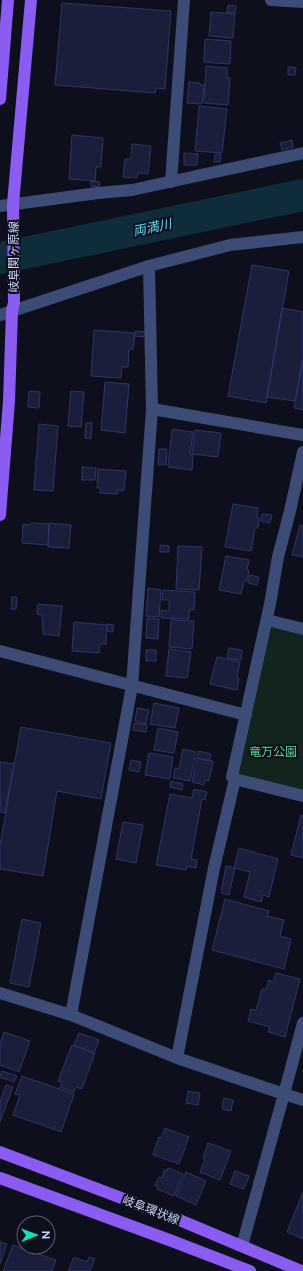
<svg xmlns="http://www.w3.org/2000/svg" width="303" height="1271" font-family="Figtree,'Noto Sans JP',sans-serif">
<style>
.green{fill:#11251e}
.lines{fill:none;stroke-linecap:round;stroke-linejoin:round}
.river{stroke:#0e2c39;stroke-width:32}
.building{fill:#1b1e3b;stroke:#2f3565}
.minor{stroke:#3c4c77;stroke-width:12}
.major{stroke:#8b5cf1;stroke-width:12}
.labels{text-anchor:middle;stroke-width:4;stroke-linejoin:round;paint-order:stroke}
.street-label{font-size:12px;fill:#ccd5fb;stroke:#0d0f1c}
.park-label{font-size:12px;fill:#5fd392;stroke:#0d0f1c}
.water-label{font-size:13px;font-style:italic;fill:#63dcf2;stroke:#0d0f1c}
</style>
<rect width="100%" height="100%" fill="#0d0f1c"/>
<path class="green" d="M271,627L303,635V791L239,775Z"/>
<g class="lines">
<path class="river" d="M0,258L303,195"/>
</g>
<path class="building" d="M62,3L171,11L165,89L156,88L155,93L55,85Z
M228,5L236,6L235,13H227Z
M211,12L235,14L233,38L209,36Z
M205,39L231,41L230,64L204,62Z
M206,66L227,68V78H230L228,105L204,103Z
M288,67L296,68L295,75H288Z
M189,82L200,83V85H204L202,104L187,103Z
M199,106L227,109L222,153L195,151Z
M72,135L103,138L101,167H96L95,181L69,179Z
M292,140L293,147L282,150L280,143Z
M132,144L151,146L148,174L138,173L137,178L123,177L125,159H131Z
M184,153L198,154L197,165H184Z
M215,154H221L220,162H214Z
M91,181L100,182L99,187L91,186Z
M252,265L289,271L266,403L228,396Z
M282,308L303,312V358L295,401L267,397Z
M94,330L135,333L133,349H129L128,367H122L121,378L91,376Z
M135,331L148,332V337L134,336Z
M303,359V410L294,408Z
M105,382L129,384L125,433L101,430Z
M29,391L40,392L39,408L28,407Z
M71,391L84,392L81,427L68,426Z
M86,423H92L91,439L85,438Z
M39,424L58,426L53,491L34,490Z
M172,429L193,432L190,455H193L192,470L168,467Z
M195,430L221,433L218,457L192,454Z
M159,449H167L166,465H158Z
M82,467L96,468L95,480H82Z
M98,469L126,471L124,491L118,490L117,494L100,493V488H97Z
M233,504L258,508L257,518H259L258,528H255L251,551L225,547Z
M262,514L272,515L270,523L261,521Z
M31,523L49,524L48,545L22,543L23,524L30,525Z
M49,523L71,525L69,548L48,547Z
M300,525L303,526V557L292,555Z
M160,545L169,546V552H160Z
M178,546L202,547L199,590L176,589Z
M226,556L249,560L247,570L249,571L247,581H244L241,594L219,590Z
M250,575L259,577L257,585L248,583Z
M148,588L161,590L159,617L146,616Z
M163,590L195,592L194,610H189V619L161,618V610L169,611V600H162Z
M12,597H17L16,609H11Z
M38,604L62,606L59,636L43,634L42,615L37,614Z
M147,618L159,619L158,639L146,638Z
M171,620L194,621L192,649L169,647Z
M74,622L107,625L106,644H100L99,653L72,651Z
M107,624L114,625L113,632L107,631Z
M229,648L242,650L241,660L227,658Z
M169,649L191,652L187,678L166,676Z
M146,650H156V661H146Z
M217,657L240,662L237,677L239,678L237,690L210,684Z
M154,703L179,708L175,728L150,724Z
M137,708L149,710L146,724L135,721Z
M134,723L147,725L146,732L133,730Z
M21,727L111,743L101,799L57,791L43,876L0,869V845Z
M158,728L178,732L174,753L154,750Z
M183,749L196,752L190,781L173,778L175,768L179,769Z
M199,751L211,754L209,761L197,758Z
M149,753L173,757L170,779L145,775Z
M197,758L213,761L209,781L205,780L204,785L192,782Z
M131,760L141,762L139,772L129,770Z
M0,762L14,764L5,813L0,812Z
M171,781L183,784L182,790L170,787Z
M194,789L207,792L205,800L202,799L191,859L197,860L196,868L187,866L186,870L156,865L170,794L192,798Z
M301,815L303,816V858L291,855Z
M123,822L143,825L136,863L116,859Z
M239,848L278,859L269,897L263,895L261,902L244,897L250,872L234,868Z
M226,866L235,868L229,895L221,893Z
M225,899L269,911L267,916L284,920L280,936L291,939L284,969L212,950Z
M22,919L41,923L29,987L10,983Z
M276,973L300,979L285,1037L268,1032L270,1027L248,1021L251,1009L256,1010L262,989L266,990L269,980L273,982Z
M4,1032L30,1041L19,1072L0,1065V1044Z
M79,1033L99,1040L94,1053L74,1045Z
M72,1045L95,1053L82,1089L76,1087L74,1092L60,1087L62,1082L58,1081Z
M2,1071L17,1076L14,1082L0,1077Z
M22,1076L74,1094L61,1132L13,1115L20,1095L15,1094Z
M6,1085L13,1087L0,1122V1102Z
M188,1091L200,1093L198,1105L186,1103Z
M224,1098L233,1100L231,1111L222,1109Z
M165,1128L189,1137L179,1164L153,1155L159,1137L161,1138Z
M208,1143L231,1151L220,1180L200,1172L205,1160L203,1158Z
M168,1168L183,1174L174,1196L157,1189L158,1187L155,1185L159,1177L162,1178L164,1170L167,1171Z
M235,1171L249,1176L244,1189L230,1184Z
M186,1172L206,1181L196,1205L176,1196Z
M303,1192V1239L287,1232Z
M0,1242L7,1244L0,1264Z
M13,1245L56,1260L52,1271H3Z
M74,1257L87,1262L89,1257L95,1259L90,1271H68Z"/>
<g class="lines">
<path class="minor" d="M271,0L303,2
M171,182L184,0
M0,206L98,193L132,190L303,153
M0,315L149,266L230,245L303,237
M152,409L303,435
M267,620L303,629
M0,651L246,715
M235,779L303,796
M0,993L71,1015L177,1058L284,1094L303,1023
M71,1015L132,686L152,409L149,266
M177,1058L214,868L235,779L232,777L270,604L278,557L290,511L303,452
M242,1246L284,1094L303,1100"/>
<path class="major" d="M0,99L8,0
M0,515L9,401L12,311L14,303L13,204L31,0
M0,1152L177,1219L301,1271
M0,1178L172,1241L250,1271"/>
</g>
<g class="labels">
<g class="street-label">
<text transform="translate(14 257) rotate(-90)" y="4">岐阜関ヶ原線</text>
<text transform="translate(151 1210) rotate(21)" y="4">岐阜環状線</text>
</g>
<g class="park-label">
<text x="273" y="756">竜万公園</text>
</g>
<g class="water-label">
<text transform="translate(152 227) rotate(-12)" y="5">両満川</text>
</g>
</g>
<g transform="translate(36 1235) rotate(89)"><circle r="19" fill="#0d0f1c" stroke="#595e75"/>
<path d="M0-3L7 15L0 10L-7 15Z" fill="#13e0b5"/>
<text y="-6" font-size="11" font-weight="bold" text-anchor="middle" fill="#ccd5fb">N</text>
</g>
</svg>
